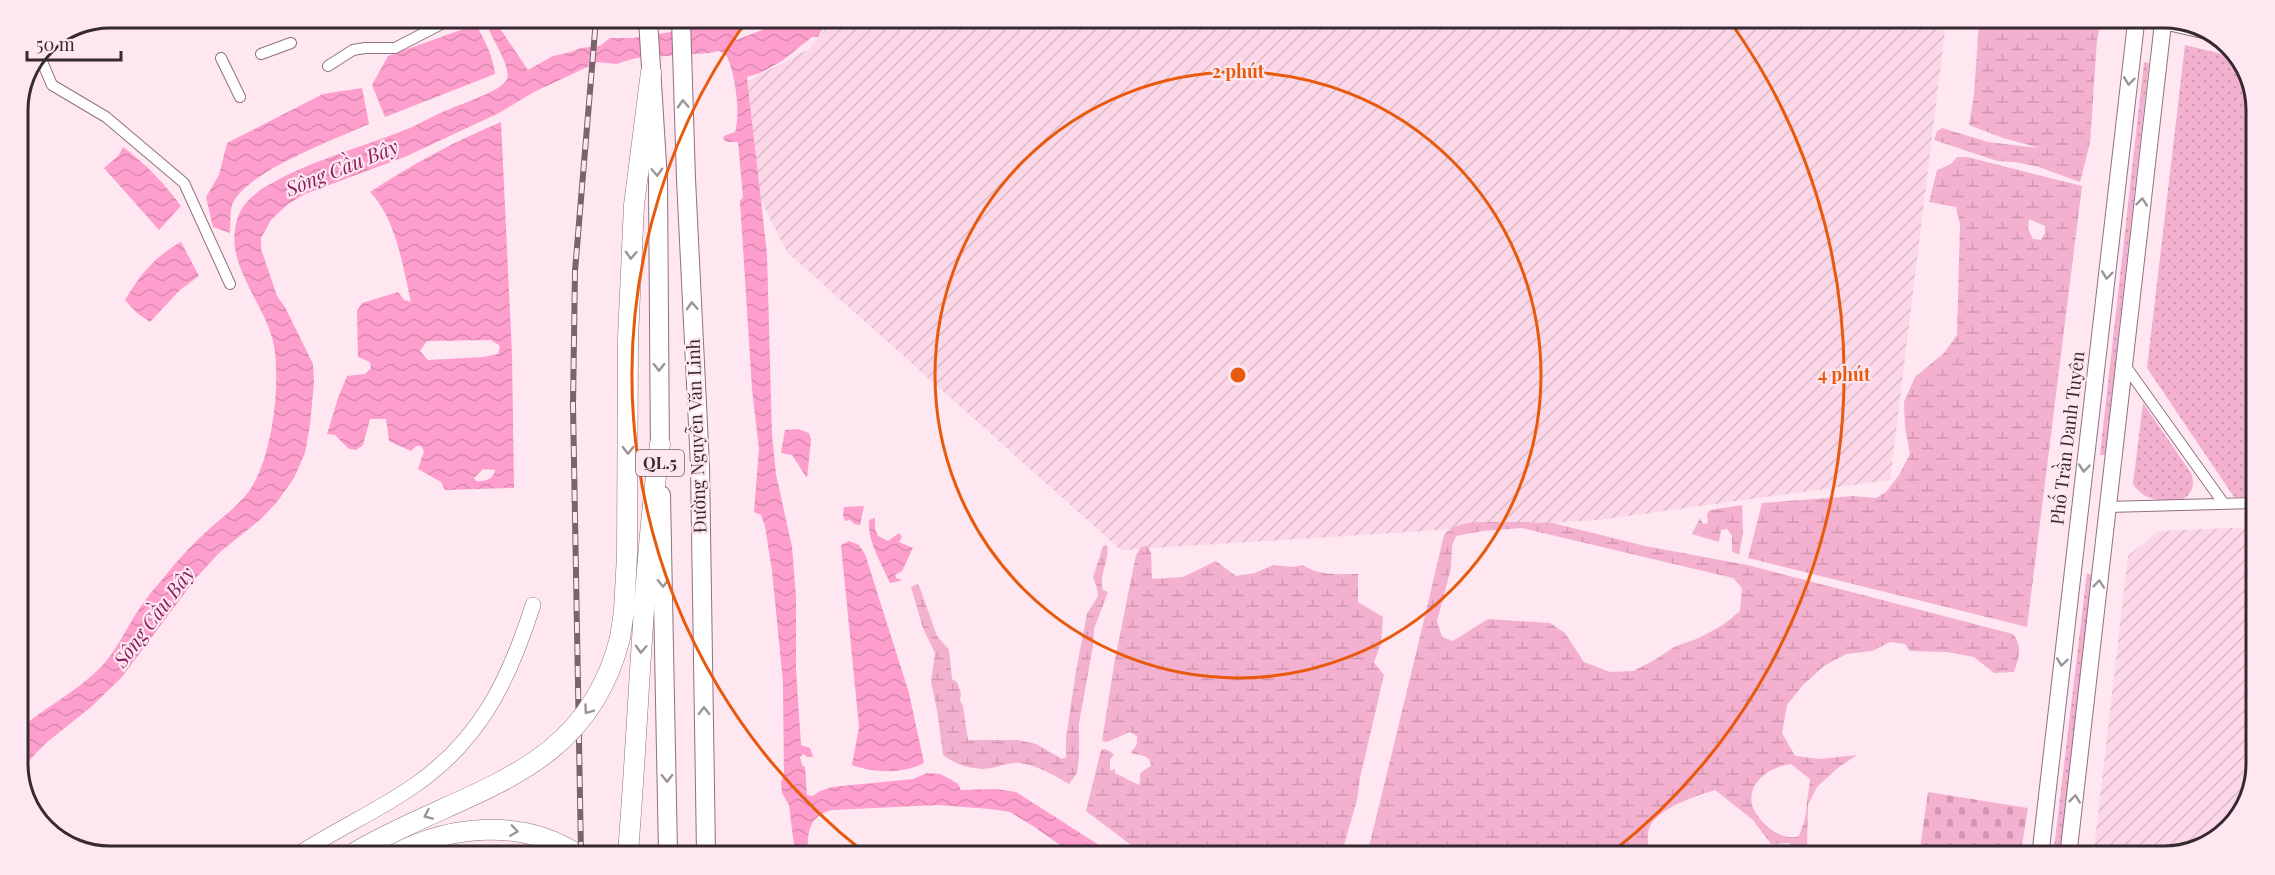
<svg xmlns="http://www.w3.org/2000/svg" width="2275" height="875" font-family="'Playfair Display',serif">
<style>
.industrial{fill:url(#industrial-furrows)}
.grass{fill:url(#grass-dots)}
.wetland{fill:url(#wetland-marsh);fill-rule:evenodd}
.cemetery{fill:url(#cemetery-stones)}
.water{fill:url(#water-waves);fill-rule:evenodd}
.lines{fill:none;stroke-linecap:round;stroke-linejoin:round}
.minor-casing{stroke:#91707f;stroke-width:12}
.secondary-casing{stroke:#91707f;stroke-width:16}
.primary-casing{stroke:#91707f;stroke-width:18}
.trunk-casing{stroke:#91707f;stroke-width:20}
.motorway-casing{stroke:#91707f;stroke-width:21}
.minor{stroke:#fff;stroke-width:10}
.secondary{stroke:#fff;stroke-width:15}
.primary{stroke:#fff;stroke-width:16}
.trunk{stroke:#fff;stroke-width:18}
.motorway{stroke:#fff;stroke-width:20}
.rail-casing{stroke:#76656d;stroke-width:6}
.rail{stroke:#fee7f1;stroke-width:4;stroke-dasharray:11;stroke-linecap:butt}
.motorway-bridge-casing{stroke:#91707f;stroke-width:21;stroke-linecap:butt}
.motorway-bridge{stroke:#fff;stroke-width:20}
.oneway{stroke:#9b9498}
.ring{fill:none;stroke:#e8590c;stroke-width:3}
.labels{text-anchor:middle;stroke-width:4.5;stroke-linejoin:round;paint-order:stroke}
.shield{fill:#fee7f1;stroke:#73626a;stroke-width:1.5}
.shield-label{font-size:16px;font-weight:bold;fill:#372930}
.street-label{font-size:18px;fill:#372930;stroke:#fee7f1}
.water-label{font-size:20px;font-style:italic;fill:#8b1e5e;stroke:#fee7f1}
.rim{fill:none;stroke:#372930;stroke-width:3}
.centre{fill:#e8590c;stroke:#fee7f1;stroke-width:3}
.ring-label{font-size:18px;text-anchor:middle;font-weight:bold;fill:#e8590c;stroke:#fee7f1;stroke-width:4.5;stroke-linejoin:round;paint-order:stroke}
</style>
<defs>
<pattern id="industrial-furrows" width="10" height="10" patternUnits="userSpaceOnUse" patternTransform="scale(1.5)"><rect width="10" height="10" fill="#fcd7e7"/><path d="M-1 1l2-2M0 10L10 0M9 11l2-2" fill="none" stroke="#d9b9c6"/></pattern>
<pattern id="grass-dots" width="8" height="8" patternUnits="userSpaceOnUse" patternTransform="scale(1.5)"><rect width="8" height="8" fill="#f3b0cf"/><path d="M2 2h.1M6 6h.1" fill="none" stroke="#d197b2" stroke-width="1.8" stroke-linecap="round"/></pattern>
<pattern id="wetland-marsh" width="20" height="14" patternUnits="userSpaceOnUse" patternTransform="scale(1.5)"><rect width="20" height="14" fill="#f3b0cf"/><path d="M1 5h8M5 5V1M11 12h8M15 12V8" fill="none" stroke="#d197b2"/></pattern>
<pattern id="cemetery-stones" width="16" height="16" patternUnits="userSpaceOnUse" patternTransform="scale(1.5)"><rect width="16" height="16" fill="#f3b0cf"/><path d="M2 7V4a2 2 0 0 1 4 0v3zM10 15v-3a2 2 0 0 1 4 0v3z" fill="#d197b2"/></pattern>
<pattern id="water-waves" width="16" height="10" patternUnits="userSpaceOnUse" patternTransform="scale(1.5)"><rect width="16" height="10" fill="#fd9ecc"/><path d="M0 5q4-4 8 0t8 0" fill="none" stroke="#d988b0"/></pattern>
</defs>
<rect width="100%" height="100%" fill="#fee7f1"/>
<path class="industrial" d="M833,20L1946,22L1890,480L1598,520L1121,550L787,252L760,198L748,81L809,49Z
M2254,527L2252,795L2221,838L2165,857H2093L2128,556L2158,531Z"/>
<path class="grass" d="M1599,22H1637L1634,31Z
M2185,45L2239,58L2257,104L2254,497H2234L2147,368Z
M2144,62L2149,63L2105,455H2100Z
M2143,403L2191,473C2195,484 2193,493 2182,500C2162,500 2146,503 2133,484Z
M2087,573L2092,575L2060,857H2053Z"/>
<path class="wetland" d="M1979,22L2099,23L2100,26L2097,40L2090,143L2080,182L2036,166L2014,162L1997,161L1934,140L1937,131L1942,128L1988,142L2039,148L2003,138L1969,125L1974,95Z
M1957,157H1967L2082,186L2027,627L1748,558L1762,503L1854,496L1876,498L1886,492L1899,475L1910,454L1905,427L1904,402L1915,377L1944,353L1957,335L1960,224L1956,207L1929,202L1937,170L1951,164ZM2029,219L2045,226V233L2041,240L2033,239L2028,229Z
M1742,505L1743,533L1739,555L1732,551V536L1727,529L1721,530L1719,542L1692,534L1700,518L1703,524L1708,523L1707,514L1710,510Z
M1508,522L1553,523L1645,546L1747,565L2013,634C2023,647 2019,657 2014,672L1994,673L1974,657L1947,652L1910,651L1905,644L1890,642L1872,651L1846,654L1824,666L1803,685L1787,705L1782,733L1795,756L1820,759L1857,755L1839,767L1817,787L1808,805L1807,846L1814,856H1800L1789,843L1771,844L1753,820L1715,790C1696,796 1664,806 1652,823C1645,832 1649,846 1648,856L1441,855L1425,850L1396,847L1390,855H1367C1393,749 1419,642 1444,535C1459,518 1486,523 1508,522ZM1522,528L1733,578L1742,588L1740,611L1723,625L1699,638L1674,647L1653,661L1633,671L1610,672L1584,662L1565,633L1550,623L1488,619L1453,641L1442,637L1437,621L1451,568L1452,546L1456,536L1482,531ZM1791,764L1810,779L1805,819L1799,836C1782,843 1756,821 1752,804C1747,781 1773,766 1791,764Z
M1107,545C1110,561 1098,575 1103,590L1108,592L1094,629L1093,646L1079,723V757L1077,773L1069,784C1055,776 1037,765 1020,763C1011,762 1001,766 992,768C976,771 955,765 943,755L937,710L931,682L935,653L923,628L911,587L918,584L920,588L937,636L949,650L952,679L957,682L961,693L960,700L963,706L968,740H1018L1036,744L1062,759L1066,757V738L1076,671L1087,614L1098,596L1097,588L1093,577L1103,546Z
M1147,546L1151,552L1152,579L1183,577L1216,561L1236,576L1255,573L1273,565L1293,567L1303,565C1319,576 1339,574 1358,574V602L1383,617L1381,644L1374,662L1384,675L1360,778L1357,800L1341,855H1149L1131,845L1086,811L1101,750L1105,749L1114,754L1110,760V771L1115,769V773L1139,785C1143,772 1134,776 1151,766C1150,754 1141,756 1131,753L1137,744V736L1130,732L1107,742L1102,741L1115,659L1136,555L1141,547Z"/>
<path class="cemetery" d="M1928,792L2028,808L2020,857L1919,856Z"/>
<path class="water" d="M485,19H497L499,27L528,70L553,56L571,52L580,48L600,46L610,38H633L696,28L715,19L754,20L736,36V40L762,30L778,20H816L822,30L818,37H812L782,61L760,73L747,77L767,254L772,435L776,474L792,547L796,597V670L801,745L810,748L813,757H807L803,754L800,757L802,765L805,767L807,795L813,796L820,791L832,787L913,779L927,773L940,774L950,779L958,784L961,790L996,789L1016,792L1113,854H1073L1033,826L1010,812L991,809L938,805L832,810C809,816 807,832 808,854H795L789,805L782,793L781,782L784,776L783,682L772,571L765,526L761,515L754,512L759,449L752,389L740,201L743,197L738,142H727L723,139L724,136L735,132C741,113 735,70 725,53L718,51L710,53L636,58L616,64L598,62L534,92L499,113L407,156L305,194L288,204L271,220L261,238V249L277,296L285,307L313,364L314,383L310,425L305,453L294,478L277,502L262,518L219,553L196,578L122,677L91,707L46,743L18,772V730C43,709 74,693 98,670C114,655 125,631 137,612C148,595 162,580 174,565C185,552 197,540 209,529C222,518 235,508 246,495C272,464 281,385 274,346C265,299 217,260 241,210C259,174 371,145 410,128C423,122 436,114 450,109C463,103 502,91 507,79C512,66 488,34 485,19Z
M472,26L478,28C486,44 493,56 495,74L385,117L372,85L388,56Z
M362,88L369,124C336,139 251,170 234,201C229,208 231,224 230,233L213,227L206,197L219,175L227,143L323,94Z
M501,122L512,355L514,488L445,490L441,482L418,469L424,451L421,446H416L411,451L389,441L386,419H370L363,445L356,450L349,449L335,435L327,434L338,398L347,376L365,374L371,368L370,362L358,357L357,311L362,303L398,292L404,300L411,302C403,267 396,218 370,192C412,164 456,141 501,122ZM491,340L500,346L498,354L483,357L428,360L420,351L427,341ZM483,469L495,470C494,479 485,482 476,481L474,478Z
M123,147C146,164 164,183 181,206L159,230L104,168L119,155Z
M181,242L199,276L180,290L150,322L137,313L125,300C139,276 156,255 181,242Z
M798,429L809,433L811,440L807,478L792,455L781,453L785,430Z
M864,506L860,525L854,524L850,520L845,521L843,515L844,507Z
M875,518V529L878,536L888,541L899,533L902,537L899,542L913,548L902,571L895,575L897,579H901L900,581L890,583C882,564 867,541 869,520Z
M849,541L859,545L865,554L909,693L924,763C903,774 874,773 852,765L859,727L841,545Z"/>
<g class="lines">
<g class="minor-casing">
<path id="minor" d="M2163,24L2211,35
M261,54L291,43
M40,57L52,85L106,117L184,183L230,284
M221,58L240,97
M328,66L353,50L365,48H395L451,19
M2124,364L2224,504
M2108,507L2254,503"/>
</g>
<g class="secondary-casing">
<path id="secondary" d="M300,853C337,829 378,811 415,785C481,739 509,680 533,605"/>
</g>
<g class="primary-casing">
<path id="primary" d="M2040,857L2136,23
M2068,857L2163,23"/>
</g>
<g class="trunk-casing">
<path id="trunk" d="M648,19L658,180L660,459
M681,19L686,179L700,466L706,853
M661,495L668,853"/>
</g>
<g class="motorway-casing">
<path id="motorway" d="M620,638L624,611L627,555L628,338L634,205L651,72
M397,853C453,825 521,819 575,853
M628,853C639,717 642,580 660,444"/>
</g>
<use href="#minor" class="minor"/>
<use href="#secondary" class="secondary"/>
<use href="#primary" class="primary"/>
<use href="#trunk" class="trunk"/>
<use href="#motorway" class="motorway"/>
<g class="rail-casing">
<path id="rail" d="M581,853L573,405L575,271L596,19"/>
</g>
<use href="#rail" class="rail"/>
<g class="motorway-bridge-casing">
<path id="motorway-bridge" d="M354,853C461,789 585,779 620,638"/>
</g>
<use href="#motorway-bridge" class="motorway-bridge"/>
</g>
<defs><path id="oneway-chevron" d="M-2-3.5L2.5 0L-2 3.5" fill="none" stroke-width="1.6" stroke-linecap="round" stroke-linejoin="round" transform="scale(1.5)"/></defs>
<g class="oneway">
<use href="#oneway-chevron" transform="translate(2129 81) rotate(97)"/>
<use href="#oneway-chevron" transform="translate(683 104) rotate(-92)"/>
<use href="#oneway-chevron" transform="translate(657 172) rotate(87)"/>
<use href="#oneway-chevron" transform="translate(2142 202) rotate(-84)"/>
<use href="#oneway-chevron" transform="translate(631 255) rotate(93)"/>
<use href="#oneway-chevron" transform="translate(2107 275) rotate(97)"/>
<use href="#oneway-chevron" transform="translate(692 306) rotate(-93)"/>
<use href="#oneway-chevron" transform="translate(659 367) rotate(90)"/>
<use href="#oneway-chevron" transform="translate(628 450) rotate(90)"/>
<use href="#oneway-chevron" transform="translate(2084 468) rotate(96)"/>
<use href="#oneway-chevron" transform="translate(663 583) rotate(89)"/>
<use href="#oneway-chevron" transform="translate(2099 584) rotate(-84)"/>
<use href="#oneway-chevron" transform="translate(641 649) rotate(93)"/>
<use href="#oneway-chevron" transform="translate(2062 662) rotate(97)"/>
<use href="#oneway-chevron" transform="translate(588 710) rotate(126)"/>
<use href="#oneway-chevron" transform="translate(704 711) rotate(-91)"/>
<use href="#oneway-chevron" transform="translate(667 778) rotate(89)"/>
<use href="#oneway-chevron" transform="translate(2075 799) rotate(-84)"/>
<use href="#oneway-chevron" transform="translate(428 815) rotate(156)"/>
<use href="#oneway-chevron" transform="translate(514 831) rotate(8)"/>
</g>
<g class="ring">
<circle cx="1238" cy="375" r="303"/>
<path d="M865 853A606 606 0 0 1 745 23M1731 23A606 606 0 0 1 1611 853"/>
</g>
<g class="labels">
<rect class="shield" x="636" y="450" width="48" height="26" rx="4.5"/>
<g class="shield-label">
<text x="660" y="469">QL.5</text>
</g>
<g class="street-label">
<text transform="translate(697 436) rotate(-92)" y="6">Đường Nguyễn Văn Linh</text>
<text transform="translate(2068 438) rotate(-83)" y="6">Phố Trần Danh Tuyên</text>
</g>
<g class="water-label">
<text transform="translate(342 168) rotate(-22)" y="7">Sông Cầu Bây</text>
<text transform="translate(154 617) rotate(-53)" y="7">Sông Cầu Bây</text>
</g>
</g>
<path d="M0 0H2275V875H0ZM110 28H2164A82 82 0 0 1 2246 110V764A82 82 0 0 1 2164 846H110A82 82 0 0 1 28 764V110A82 82 0 0 1 110 28Z" fill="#fee7f1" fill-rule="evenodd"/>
<path class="rim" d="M110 28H2164A82 82 0 0 1 2246 110V764A82 82 0 0 1 2164 846H110A82 82 0 0 1 28 764V110A82 82 0 0 1 110 28Z"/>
<circle cx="1238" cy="375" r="9" class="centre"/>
<g class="ring-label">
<text x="1238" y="78">2 phút</text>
<text x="1844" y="381">4 phút</text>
</g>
<path d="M27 51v9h94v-9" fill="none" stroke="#372930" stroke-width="3"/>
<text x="36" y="51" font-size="18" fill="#372930" stroke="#fee7f1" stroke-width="4.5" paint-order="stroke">50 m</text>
</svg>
